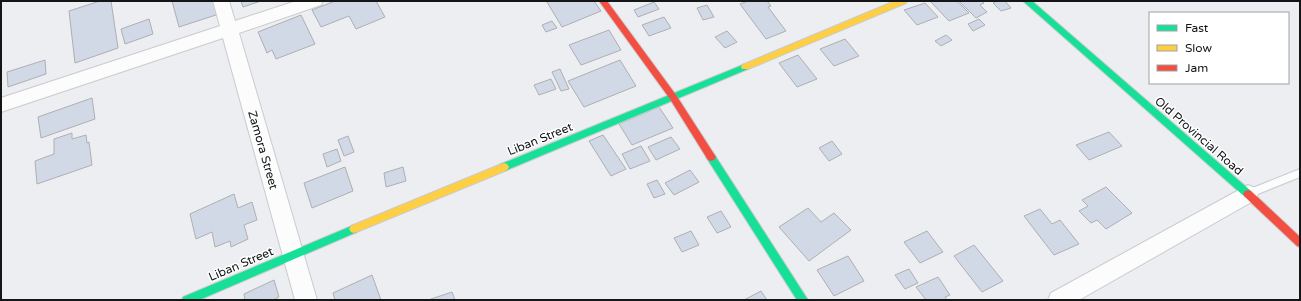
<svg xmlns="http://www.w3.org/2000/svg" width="1301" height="301" font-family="'Varela Round',sans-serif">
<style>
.building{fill:#d1d9e6;stroke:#aeafb2}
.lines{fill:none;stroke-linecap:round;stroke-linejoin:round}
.lane-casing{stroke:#c9cbcd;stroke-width:2}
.street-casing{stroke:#c9cbcd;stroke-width:2}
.fast-casing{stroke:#c9cbcd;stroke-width:2}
.slow-casing{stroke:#c9cbcd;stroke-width:2}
.jam-casing{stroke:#c9cbcd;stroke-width:2}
.lane{fill:#fcfcfd;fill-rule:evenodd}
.street{fill:#fcfcfd;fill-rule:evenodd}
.fast{fill:#16e098;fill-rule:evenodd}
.slow{fill:#ffcf43;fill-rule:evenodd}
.jam{fill:#f24e42;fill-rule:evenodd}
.labels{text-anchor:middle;stroke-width:3;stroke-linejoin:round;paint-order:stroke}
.street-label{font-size:12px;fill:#131517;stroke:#fff}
</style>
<rect width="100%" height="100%" fill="#eceef1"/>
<path class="building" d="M100,1H111L118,48L75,63L69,11Z
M172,1H215L219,14L179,27Z
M241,1H261L243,7Z
M335,1H376L385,17L356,29L349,16L321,27L312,10Z
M551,1H594L601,11L562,27L547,2Z
M748,1H767L771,6L768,7L786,31L766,39L740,4Z
M930,1H957L969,13L949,21Z
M959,1H982L984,3L980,5L987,12L976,18Z
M997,1H1005L1011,8L1001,11L993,3Z
M654,2L659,9L638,17L634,10Z
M925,3L938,17L917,25L904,10Z
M707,5L714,17L703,20L697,8Z
M301,15L315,44L276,59L272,50L267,53L258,32Z
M664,17L671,28L649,36L642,25Z
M149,19L153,34L125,44L121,29Z
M979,19L985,25L973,31L968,24Z
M552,21L557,28L546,32L542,25Z
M609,30L621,50L581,65L569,45Z
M727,31L737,42L725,48L715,37Z
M946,35L952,40L941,46L935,41Z
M845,39L859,56L834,66L820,49Z
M798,55L817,79L797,87L779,63Z
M45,60L46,74L8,87L7,72Z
M620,60L636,86L584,107L568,81Z
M560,69L569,89L561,91L552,72Z
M551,79L556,89L539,95L534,85Z
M92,98L95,119L41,138L38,117Z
M659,107L673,128L632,145L619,124Z
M1109,132L1122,146L1089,160L1076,145Z
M72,133V139L86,135L87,143L89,142L92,165L37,184L35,161L54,154V139Z
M603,135L626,169L611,176L589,141Z
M348,136L354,152L344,156L338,140Z
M671,137L680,149L656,160L648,147Z
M832,141L842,154L829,161L819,148Z
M641,146L650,161L630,169L622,154Z
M337,149L341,161L327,167L323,154Z
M345,167L353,191L312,208L304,183Z
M403,167L406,181L386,187L384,173Z
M690,170L699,182L674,195L665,183Z
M657,180L665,194L654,198L647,184Z
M1106,187L1132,213L1106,229L1097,220L1091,223L1079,211L1088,206L1082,200Z
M234,194L238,208L252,202L257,220L244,225L248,239L231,247L230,241L215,247L212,232L196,239L190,214Z
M808,208L821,222L834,213L851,230L809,261L779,227Z
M1040,209L1052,224L1060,220L1079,244L1054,255L1024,216Z
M721,211L731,227L717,233L707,217Z
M691,231L699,245L682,252L674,238Z
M927,231L943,252L920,263L904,242Z
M974,245L1003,281L982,292L954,256Z
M848,256L864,281L834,296L817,270Z
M909,269L918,283L905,289L895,275Z
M372,275L381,300H335L333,293Z
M938,277L950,295L945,297L947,300H926L916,287Z
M274,280L279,297L273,300H245L244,294Z
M761,291L767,300H744Z
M452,292L455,300H428Z"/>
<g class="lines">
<g class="lane-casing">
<path id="lane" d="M1300,169V177L1248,198L1245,197L1243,194L1245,191Z"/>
</g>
<g class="street-casing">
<path id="street" d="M213,1H229L235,21L296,1H323L321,5L239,33L317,300H295L223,38L1,112V98L220,26Z
M1248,185L1255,188L1258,194L1255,200L1079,300H1048L1051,293Z"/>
</g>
<g class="fast-casing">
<path id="fast" d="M1023,1H1032L1251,191L1253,194L1251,197L1248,198L1245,197Z
M745,64L748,65L749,67L748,69L507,170L504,171L501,170L499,167L501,164Z
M711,153L714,154L808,300H797L708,160L706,157L708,154Z
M354,225L357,226L359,229L357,232L199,300H182L183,297Z"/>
</g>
<g class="slow-casing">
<path id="slow" d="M895,1H907L906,3L748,69H742L741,67L742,65Z
M504,163L507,164L509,167L507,170L354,233L351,232L349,229L351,226Z"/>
</g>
<g class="jam-casing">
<path id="jam" d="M599,1H607L676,95L714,154L716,157L714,160L711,161L708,160L670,99Z
M1248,190L1251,191L1300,237V247L1297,246L1245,197L1243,194L1245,191Z"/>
</g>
<use href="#lane" class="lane"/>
<use href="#street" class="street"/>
<use href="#fast" class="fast"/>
<use href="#slow" class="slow"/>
<use href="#jam" class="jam"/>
</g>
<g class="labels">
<g class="street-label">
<text transform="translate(1199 136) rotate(41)" y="4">Old Provincial Road</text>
<text transform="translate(540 139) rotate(-22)" y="4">Liban Street</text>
<text transform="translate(263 150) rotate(74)" y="4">Zamora Street</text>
<text transform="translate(241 264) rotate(-23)" y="4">Liban Street</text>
</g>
</g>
<rect width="1301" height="301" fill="none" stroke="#131517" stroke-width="4"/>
<rect x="1149" y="12" width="140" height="72" fill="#ffffff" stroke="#a1a1a2"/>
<rect x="1157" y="25" width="20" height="6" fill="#16e098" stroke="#a1a1a2"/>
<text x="1185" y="32" font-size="12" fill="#131517">Fast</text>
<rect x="1157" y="45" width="20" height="6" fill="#ffcf43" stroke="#a1a1a2"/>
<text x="1185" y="52" font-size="12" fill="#131517">Slow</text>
<rect x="1157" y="65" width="20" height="6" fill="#f24e42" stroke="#a1a1a2"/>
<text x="1185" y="72" font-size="12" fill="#131517">Jam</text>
</svg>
